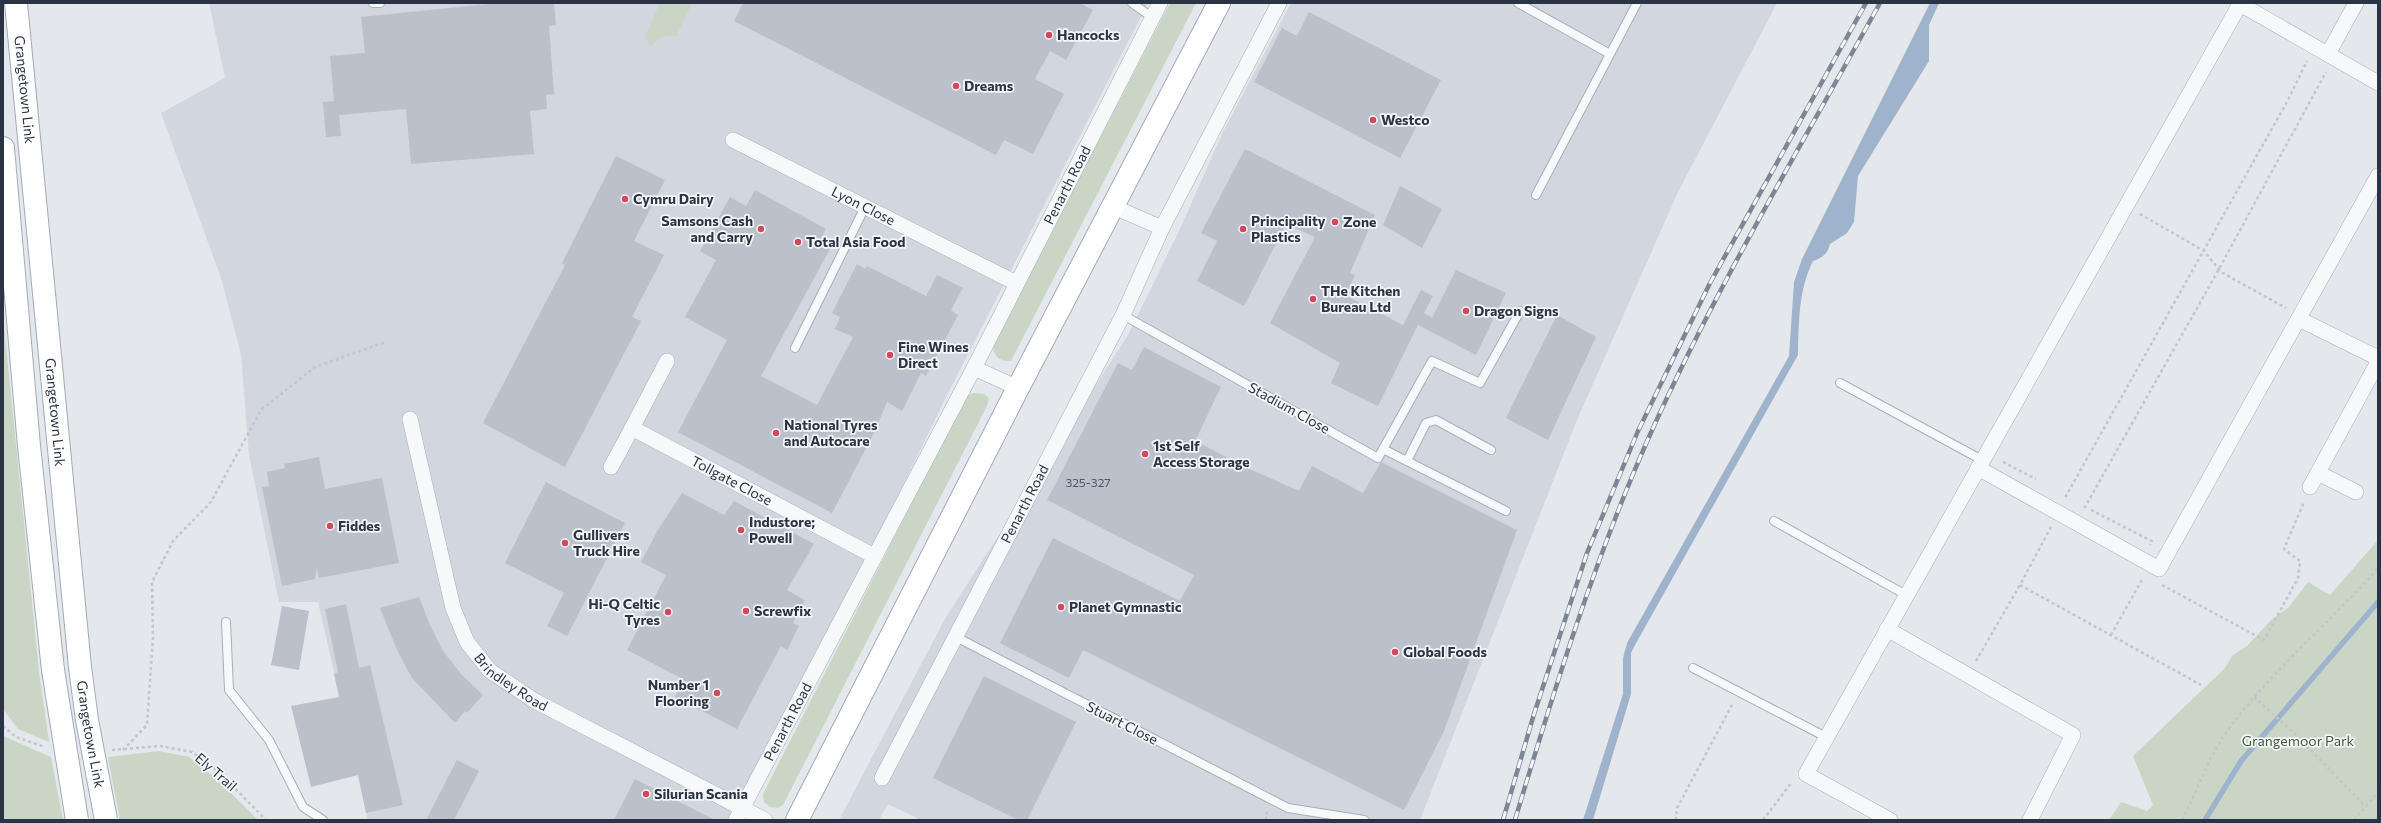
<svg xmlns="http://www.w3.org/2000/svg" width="2381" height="823" font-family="Commissioner,sans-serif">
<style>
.built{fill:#d2d6de}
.green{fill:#c9d6c5}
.water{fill:#9fb4cc}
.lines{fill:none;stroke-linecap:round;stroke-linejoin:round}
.stream{stroke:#9fb4cc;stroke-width:5.5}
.building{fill:#bbc0ca}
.service-casing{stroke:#a9aeb7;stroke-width:10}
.minor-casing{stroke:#a9aeb7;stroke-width:16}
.primary-casing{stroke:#a3abb8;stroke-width:24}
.path{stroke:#c2c5cb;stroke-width:2.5;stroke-dasharray:3 3;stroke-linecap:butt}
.service{stroke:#f7f8fa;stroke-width:8}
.minor{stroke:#f7f8fa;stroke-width:15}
.primary{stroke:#fff;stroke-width:22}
.rail-casing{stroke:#7d8696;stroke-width:4.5}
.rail{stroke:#f4f6f9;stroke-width:3;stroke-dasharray:9;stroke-linecap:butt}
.primary-bridge-casing{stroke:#a3abb8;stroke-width:24;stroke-linecap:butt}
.primary-bridge{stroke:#fff;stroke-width:22}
.poi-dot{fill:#d1495b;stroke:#f4f6f9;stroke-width:1.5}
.labels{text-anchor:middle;stroke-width:3.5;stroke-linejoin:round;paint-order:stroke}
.number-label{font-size:12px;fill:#4f5766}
.poi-label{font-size:14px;font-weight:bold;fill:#2b3445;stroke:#f4f6f9;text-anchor:start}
.street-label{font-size:14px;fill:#2b3445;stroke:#f4f6f9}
.park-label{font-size:14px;fill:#3f6138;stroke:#f4f6f9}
</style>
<rect width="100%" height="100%" fill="#e4e7ec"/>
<path class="built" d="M209,3H1148L947,395L901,490L874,556L728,820H368L318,602H279L249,455L241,354L221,278L161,113L225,78Z
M1291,3H1777L1678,192L1577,420L1420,820H921L888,804L879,820H839L946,617L1128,335L1179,231L1223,132Z"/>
<path class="green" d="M660,3H692L676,36H663L650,46L645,37Z
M1170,3H1196L1011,361C998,362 990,353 995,341Z
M3,316L39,672L49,742L18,729L3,709Z
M973,393L984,394L989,398L987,406L783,805L778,808L770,807L764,802L763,794L966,397Z
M2378,540V820H2109L2121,802L2147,811L2153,805L2133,756L2225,668L2232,656L2247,646L2272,619L2288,608L2308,582L2330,595Z
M3,736L51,757L63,820H3Z
M159,751L189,757L219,781L258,820H120L108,757Z"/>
<path class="water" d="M1930,3H1939L1929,25V61L1858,176L1854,222L1847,233L1830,244C1828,254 1822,258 1813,261C1798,291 1799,323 1798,355L1635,645L1631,653V694L1593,820H1583L1623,694V658L1627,643L1789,356L1794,282L1802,259Z"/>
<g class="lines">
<path class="stream" d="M2205,820L2241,761L2378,602"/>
</g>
<path class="building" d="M498,3H554L556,25L549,26L554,94L546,95L547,109L530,111L534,154L411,164L406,109L339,115L341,136L326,137L323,102L334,101L330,56L365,53L361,17Z
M743,3H1080L1093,10L1066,60L1050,51L1035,79L1064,94L1033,154L1004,140L996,155L734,21Z
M1309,12L1441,80L1400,158L1254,82L1282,28L1297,36Z
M1245,149L1375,215L1350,273L1355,275L1345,295L1403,325L1421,290L1433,296L1424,313L1432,318L1456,270L1506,293L1476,355L1418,325L1378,406L1331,383L1340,363L1270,323L1315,237L1286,224L1244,306L1197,281L1217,241L1201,233Z
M616,156L665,180L634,241L664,255L632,317L641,321L565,467L483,423L565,265L562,263Z
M1400,186L1442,209L1422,248L1383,225Z
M755,190L826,229L819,241L831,247L761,376L817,405L853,337L835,329L840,317L832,313L857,264L865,269L867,266L926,296L937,275L963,288L951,310L958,315L926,376L921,373L902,411L887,402L873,435L832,513L678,432L727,340L685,317L716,260L700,251L730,197L746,206Z
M1557,315L1596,337L1548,440L1506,418Z
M1144,347L1221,387L1195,441L1250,469L1299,491L1312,466L1363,493L1381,462L1517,530L1444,731L1404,810L1083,650L1069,678L1000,643L1053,538L1180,601L1194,575L1047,500L1118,363L1132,370Z
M319,457L325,489L382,478L399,563L319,578L317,568L315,579L282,586L262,487L269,486L267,472L285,468L284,464Z
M546,482L625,523L567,636L547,626L564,593L505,563Z
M682,493L724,515L734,501L814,544L787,590L805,600L793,623L799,626L787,650L781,646L737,729L675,697L683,679L627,650L666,575L641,562L658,530Z
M419,597L430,625L443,651L461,674L483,695L467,713L465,711L455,723L412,678L397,650L380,608Z
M346,604L359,668L370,665L403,805L366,813L358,775L311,787L291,706L339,697L334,674L338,672L325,609Z
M282,606L309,611L299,670L271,665Z
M984,676L1076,722L1027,820H1018L933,778Z
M457,760L479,771L454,820H426Z
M635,779L715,820H614Z"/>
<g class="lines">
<g class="service-casing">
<path id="service" d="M373,3H380
M1132,3L1153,18
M1518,3L1610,54
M1536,195L1637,3
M1123,315L1378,458L1432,361L1480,383L1520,311
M795,348L865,207
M1840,383L1982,460
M1383,449L1506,511
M1407,461L1426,423L1436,420L1491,450
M1774,521L1906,595
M226,622L229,690L269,740L303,807L323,820
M956,637L1288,808L1364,820
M1693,668L1826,737"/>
</g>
<g class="minor-casing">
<g id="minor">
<path d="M2328,54L2356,3"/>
<path id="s1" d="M733,140L1016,283"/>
<path d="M1114,207L1162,228"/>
<path d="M2299,319L2378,358"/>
<path d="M974,368L1018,388"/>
<path id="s2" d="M410,419L453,608L467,642L490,671L535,701L765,820"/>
<path d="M632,428L667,361"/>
<path id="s3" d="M611,467L632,428L874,556"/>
<path d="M1978,468L2159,569L2378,176"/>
<path d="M2318,473L2356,492"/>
<path d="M2310,487L2378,362"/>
<path d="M1887,629L2073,735L2030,820"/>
<path id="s4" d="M882,778L1123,315L1162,228L1279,3"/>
<path id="s5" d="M736,820L974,368L1160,3"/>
<path d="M1890,820L1806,774L2240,4L2378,83"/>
</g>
</g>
<g class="primary-casing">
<g id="primary">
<path id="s6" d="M16,3C39,224 57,446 80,667"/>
<path d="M3,148L29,446L53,670"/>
<path d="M797,820L1018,388L1219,3"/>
</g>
</g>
<path class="path" d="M2140,214L2204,251L2221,272L2286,308
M2003,462L2036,479
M2065,495L2066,496L2288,100L2307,61
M2084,506L2085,507L2219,269L2326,72
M2091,510L2152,541L2150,545
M2051,527L2020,585L2201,685
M2162,585L2264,640L2298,578L2300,561L2284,549L2304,502
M2111,635L2143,578
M1976,661L2020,585
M2254,697L2294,733L2365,806
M3,726L16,737L45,747
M112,750L160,746L192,752L219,772L266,820
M123,750L147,725L153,637L152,582L173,541L211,502L261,410L315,367L386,342
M1266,820L1267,811
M1676,820L1677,808L1733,703
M1763,820L1792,782
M2182,820C2198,789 2210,753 2231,726C2274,668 2331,622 2378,568
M2354,820L2378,792"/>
<use href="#service" class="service"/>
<use href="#minor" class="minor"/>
<use href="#primary" class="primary"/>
<g class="rail-casing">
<path id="rail" d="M1503,820L1534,714L1587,553L1638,431L1710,283L1866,3
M1515,820C1554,690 1594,561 1649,437C1716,287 1801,146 1880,3"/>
</g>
<use href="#rail" class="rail"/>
<g class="primary-bridge-casing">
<g id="primary-bridge">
<path id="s7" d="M80,667L87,720L106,820"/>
<path d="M53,670L77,820"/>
</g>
</g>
<use href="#primary-bridge" class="primary-bridge"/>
</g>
<g class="poi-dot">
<circle cx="1049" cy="35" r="4"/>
<circle cx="956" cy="86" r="4"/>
<circle cx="1373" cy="120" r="4"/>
<circle cx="625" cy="199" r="4"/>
<circle cx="1335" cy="222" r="4"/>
<circle cx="761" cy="229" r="4"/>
<circle cx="1243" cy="229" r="4"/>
<circle cx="798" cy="242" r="4"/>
<circle cx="1313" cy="299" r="4"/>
<circle cx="1466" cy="311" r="4"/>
<circle cx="890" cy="355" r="4"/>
<circle cx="776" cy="433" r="4"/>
<circle cx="1145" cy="454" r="4"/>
<circle cx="330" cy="526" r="4"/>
<circle cx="741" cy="530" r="4"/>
<circle cx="565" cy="543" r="4"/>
<circle cx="1061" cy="607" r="4"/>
<circle cx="746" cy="611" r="4"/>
<circle cx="668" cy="612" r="4"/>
<circle cx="1395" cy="652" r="4"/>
<circle cx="717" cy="693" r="4"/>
<circle cx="646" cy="794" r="4"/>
</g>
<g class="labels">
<g class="number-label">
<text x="1088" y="487">325-327</text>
</g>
<g class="poi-label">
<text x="1057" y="40">Hancocks</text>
<text x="964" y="91">Dreams</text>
<text x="1381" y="125">Westco</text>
<text x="633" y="204">Cymru Dairy</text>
<text x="753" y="226" text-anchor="end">Samsons Cash<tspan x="753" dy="16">and Carry</tspan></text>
<text x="1251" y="226">Principality<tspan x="1251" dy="16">Plastics</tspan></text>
<text x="1343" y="227">Zone</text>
<text x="806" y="247">Total Asia Food</text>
<text x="1321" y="296">THe Kitchen<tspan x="1321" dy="16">Bureau Ltd</tspan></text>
<text x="1474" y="316">Dragon Signs</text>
<text x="898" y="352">Fine Wines<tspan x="898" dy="16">Direct</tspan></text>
<text x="784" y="430">National Tyres<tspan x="784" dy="16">and Autocare</tspan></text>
<text x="1153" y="451">1st Self<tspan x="1153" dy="16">Access Storage</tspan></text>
<text x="749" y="527">Industore;<tspan x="749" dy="16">Powell</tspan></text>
<text x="338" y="531">Fiddes</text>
<text x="573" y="540">Gullivers<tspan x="573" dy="16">Truck Hire</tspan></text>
<text x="660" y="609" text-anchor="end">Hi-Q Celtic<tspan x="660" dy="16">Tyres</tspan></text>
<text x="1069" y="612">Planet Gymnastic</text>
<text x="754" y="616">Screwfix</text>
<text x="1403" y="657">Global Foods</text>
<text x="709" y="690" text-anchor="end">Number 1<tspan x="709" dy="16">Flooring</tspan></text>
<text x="654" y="799">Silurian Scania</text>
</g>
<g class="street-label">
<text dy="5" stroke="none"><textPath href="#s6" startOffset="87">Grangetown Link</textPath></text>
<text dy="5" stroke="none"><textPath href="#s5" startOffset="716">Penarth Road</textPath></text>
<text dy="5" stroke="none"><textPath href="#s1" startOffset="146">Lyon Close</textPath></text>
<text transform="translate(1289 408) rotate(29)" y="5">Stadium Close</text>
<text dy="5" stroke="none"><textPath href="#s6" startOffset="411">Grangetown Link</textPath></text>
<text dy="5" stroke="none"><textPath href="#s3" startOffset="157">Tollgate Close</textPath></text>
<text dy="5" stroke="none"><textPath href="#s4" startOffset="309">Penarth Road</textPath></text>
<text dy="5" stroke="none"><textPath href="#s2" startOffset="291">Brindley Road</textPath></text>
<text dy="5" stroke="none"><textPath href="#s5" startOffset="111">Penarth Road</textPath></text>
<text transform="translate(1122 723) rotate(27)" y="5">Stuart Close</text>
<text dy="5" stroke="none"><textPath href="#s7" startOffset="68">Grangetown Link</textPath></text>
<text transform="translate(216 772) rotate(41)" y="5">Ely Trail</text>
</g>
<g class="park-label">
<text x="2298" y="746">Grangemoor Park</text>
</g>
</g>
<rect width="2381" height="823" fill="none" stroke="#2b3445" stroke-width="8"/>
</svg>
